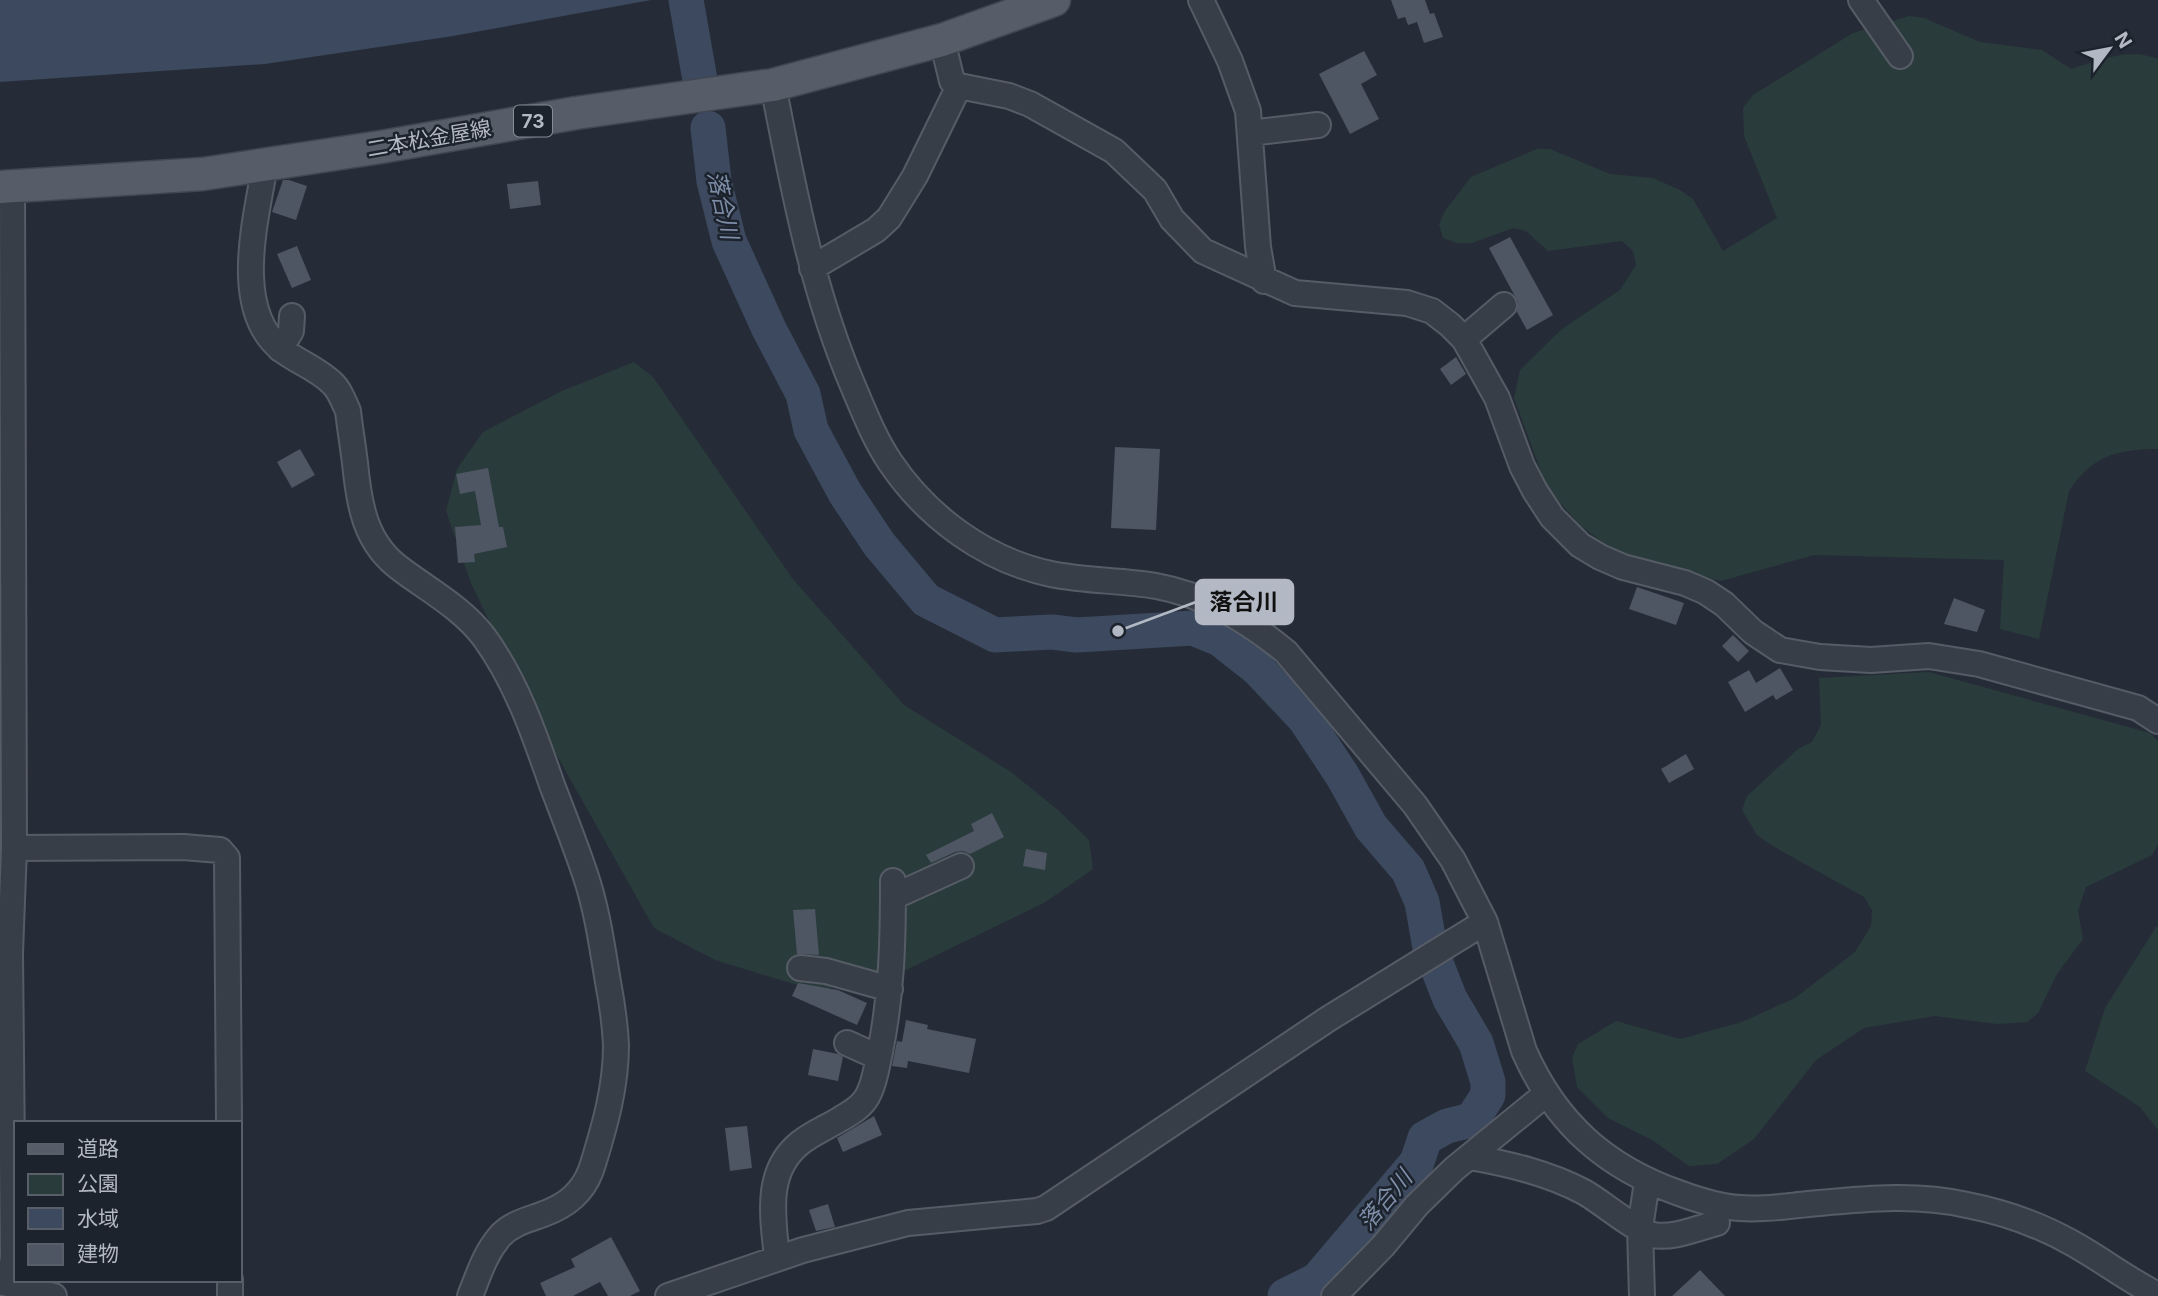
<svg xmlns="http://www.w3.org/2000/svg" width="2158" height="1296" font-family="Inter,'Noto Sans JP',sans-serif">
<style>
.green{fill:#2a3b3c}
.water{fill:#3c495e}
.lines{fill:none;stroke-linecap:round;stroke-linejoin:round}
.river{stroke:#3c495e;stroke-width:35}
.building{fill:#4d5662}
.minor-casing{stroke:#565c66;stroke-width:28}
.major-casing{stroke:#414751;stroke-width:35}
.minor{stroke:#383e48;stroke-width:24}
.major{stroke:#565d68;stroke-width:32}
.labels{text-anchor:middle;stroke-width:5;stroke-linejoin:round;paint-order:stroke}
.shield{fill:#1d232c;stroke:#868c96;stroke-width:2}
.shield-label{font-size:19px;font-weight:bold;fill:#b3b9c4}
.street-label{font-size:21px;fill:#b3b9c4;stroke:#1d232c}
.water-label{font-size:23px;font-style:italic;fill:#7e8ea8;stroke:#1d232c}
.leader{fill:none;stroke:#b3b9c4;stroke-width:2.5}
.callout-dot{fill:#b3b9c4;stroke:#1d232c;stroke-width:2.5}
.callout{fill:#b3b9c4;stroke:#b3b9c4;stroke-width:2.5}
.callout-label{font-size:23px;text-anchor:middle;font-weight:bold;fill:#111}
</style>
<rect width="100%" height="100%" fill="#252c37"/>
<path class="green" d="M1909,16L1924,18L1980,42L2042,50L2071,69C2100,60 2128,47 2158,59V449C2117,449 2092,456 2069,491L2039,639L2000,629L2004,560L1814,555L1721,581L1619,555L1580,525L1547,488L1514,398L1520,370L1562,329L1620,290L1636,265L1633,251L1622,241L1548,251L1526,231L1513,228L1472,243H1457L1443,238L1439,224L1445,211L1471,177L1537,149H1550L1610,174L1653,178L1680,190L1693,199L1723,251L1777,218L1744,136L1743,108L1753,95L1853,33Z
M634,362L653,377L792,578L904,705L1011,772L1059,811L1089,840L1093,869L1044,903L906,970L817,991L715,960L654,928L533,713L471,583L446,511L457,469L483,432L562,391Z
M1929,672L2150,733L2158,741V845L2152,855L2086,887L2078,911L2083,939L2057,974L2038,1013L2027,1022L1997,1024L1935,1016L1864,1028L1816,1060L1754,1139L1717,1164L1689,1166L1652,1140L1608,1118L1577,1087L1572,1058L1578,1044L1616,1021L1680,1039L1742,1022L1795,998L1855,952L1871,926L1872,910L1864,897L1771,845L1757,835L1742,810L1747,796L1798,749L1812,742L1821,725L1819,678Z
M2156,927H2158V1130L2140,1107L2085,1071L2105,1008Z"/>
<path class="water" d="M0,0H651L453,36L265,64L0,82Z"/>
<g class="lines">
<path class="river" d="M686,0L700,80
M708,128L714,181L729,241L769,329L803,394L811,430L845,493L879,544L926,600L995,635L1052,632L1077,635L1193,628L1220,639L1258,669L1305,719L1342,775L1371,827L1408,870L1422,902L1430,948L1450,999L1476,1043L1488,1082V1095L1472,1120L1447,1126L1425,1138L1417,1162L1317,1280L1285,1296"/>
</g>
<path class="building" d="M1391,0H1425L1430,14L1434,13L1443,37L1424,43L1417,22L1408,25L1405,17L1398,19Z
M1364,51L1377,75L1361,84L1379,119L1350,134L1319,74Z
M283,180H289L307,186L296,220L272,212Z
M538,181L541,205L510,209L507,184Z
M1510,237L1553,315L1527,330L1517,312L1518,302L1489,248Z
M297,246L311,280L292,288L277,254Z
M1456,357L1466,374L1451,385L1440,369Z
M1115,447L1160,449L1156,530L1111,528Z
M300,449L315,475L292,488L277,462Z
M488,468L499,527H503L507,547L474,554L475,562L458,563L455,527L481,525L475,491L460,494L456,474Z
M1637,587L1684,603L1676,625L1629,609Z
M1954,598L1985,610L1977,632L1944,624Z
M1733,635L1749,651L1738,662L1722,646Z
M1780,668L1793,690L1776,700L1773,695L1745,712L1728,682L1749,670L1756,683Z
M1686,754L1694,769L1669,783L1661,769Z
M992,813L1004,837L970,854L963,851L955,852L931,863L926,855L974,831L971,824Z
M1026,849L1047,853L1045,870L1023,866Z
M815,909L819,955L797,954L793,910Z
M798,983L838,990L867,1003L857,1025L792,996Z
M906,1020L928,1025L927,1029L976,1039L969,1073L908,1061L907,1068L892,1066L897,1041L902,1042Z
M813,1049L838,1054L843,1057L838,1081L808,1075Z
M874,1116L882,1135L843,1152L837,1138Z
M747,1126L752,1168L730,1171L725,1128Z
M828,1204L835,1227L816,1231L809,1210Z
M611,1237L640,1291L630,1296H608L600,1282L573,1296H546L540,1283L575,1267L571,1259Z
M1700,1270L1725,1296H1672Z"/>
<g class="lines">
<g class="minor-casing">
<path id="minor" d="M1201,0L1230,61L1248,111L1258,247L1264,281
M1861,0L1900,56
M942,40L952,81L959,86L1009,96L1030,104L1114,151L1155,190L1172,219L1203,251L1295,293L1407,303L1432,311L1450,325L1464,339L1497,398L1522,466L1535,491L1552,517L1580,545L1600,557L1623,567L1685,583L1706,592L1724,604L1753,632L1780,650L1820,657L1871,660L1929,656L1979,664L2138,708L2158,721
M773,85C793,187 812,290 853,386C864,412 874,438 890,462C927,517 985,560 1051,574C1085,581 1121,580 1156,586C1206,595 1247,620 1286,652L1415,805L1453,860L1485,922L1524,1051C1556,1123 1605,1167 1679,1193C1698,1200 1719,1207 1740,1208C1763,1210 1787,1206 1809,1204C1863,1199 1914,1193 1967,1205C2003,1212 2040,1225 2072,1243C2101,1259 2128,1280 2158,1295
M1250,133L1318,125
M265,165C256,219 231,310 282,350C298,362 318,369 332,383C339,389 344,402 348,411C350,429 353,446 355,463C359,505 365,544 402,570C430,591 462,608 484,637C516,681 534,733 552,785C563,814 575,844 585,874C597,909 602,946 608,982C612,1003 615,1024 616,1045C616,1087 605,1125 593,1164C587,1185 573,1201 553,1210C535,1219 516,1220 501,1235C485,1253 479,1274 470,1296
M812,268L876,230L889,218L915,176L959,86
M1464,339L1504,305
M280,349L291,331L292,316
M14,848L183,847L220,850L227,858L229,1123
M893,897L961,866
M800,968L826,971L890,989
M847,1043L878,1057
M1470,1157C1509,1164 1548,1173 1584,1192C1602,1202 1634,1230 1653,1235C1672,1239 1698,1228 1717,1223
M777,1258C773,1217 764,1172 800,1143C811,1134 825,1128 837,1121C849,1114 863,1107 869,1093C875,1081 877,1065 880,1052C892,992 893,941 893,881
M230,1280V1296
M0,1282L54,1296
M8,1284L13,1258L10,953L14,848L12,187
M668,1296L803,1250L908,1223L1037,1211L1046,1208L1328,1019L1485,922
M1334,1296L1383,1246L1417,1205L1454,1169L1546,1094
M1642,1296L1640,1228L1647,1182"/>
</g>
<g class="major-casing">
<path id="major" d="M0,187L203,174L381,147L576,113L773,85L942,40L1054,0"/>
</g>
<use href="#minor" class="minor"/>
<use href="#major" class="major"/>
</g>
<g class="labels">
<rect class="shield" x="514" y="105.5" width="38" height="31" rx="5"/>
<g class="shield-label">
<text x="533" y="128">73</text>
</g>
<g class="street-label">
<text transform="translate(429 139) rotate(-10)" y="7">二本松金屋線</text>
</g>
<g class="water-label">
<text transform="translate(723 205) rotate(78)" y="8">落合川</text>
<text transform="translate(1385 1200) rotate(-50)" y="8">落合川</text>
</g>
</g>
<path class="leader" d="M1118 631L1196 602"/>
<circle class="callout-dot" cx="1118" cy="631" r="7"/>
<rect class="callout" x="1196" y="580" width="97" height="44" rx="7"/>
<g class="callout-label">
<text x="1244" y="610">落合川</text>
</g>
<rect x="14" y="1121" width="228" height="161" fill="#1d232c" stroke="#595f69" stroke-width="2"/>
<rect x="28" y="1144" width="35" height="10" fill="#565d68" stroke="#595f69" stroke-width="2"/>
<text x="77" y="1156" font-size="21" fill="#b3b9c4">道路</text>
<rect x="28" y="1174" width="35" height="21" fill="#2a3b3c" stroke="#595f69" stroke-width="2"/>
<text x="77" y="1191" font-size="21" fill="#b3b9c4">公園</text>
<rect x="28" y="1208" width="35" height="21" fill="#3c495e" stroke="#595f69" stroke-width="2"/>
<text x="77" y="1226" font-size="21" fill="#b3b9c4">水域</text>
<rect x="28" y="1244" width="35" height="21" fill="#4d5662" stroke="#595f69" stroke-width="2"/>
<text x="77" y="1261" font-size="21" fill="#b3b9c4">建物</text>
<g transform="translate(2109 49) rotate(58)" stroke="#1d232c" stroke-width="5" paint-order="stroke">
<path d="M0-5L12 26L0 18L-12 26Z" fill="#b3b9c4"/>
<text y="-10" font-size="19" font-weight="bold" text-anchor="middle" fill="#b3b9c4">N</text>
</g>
</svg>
